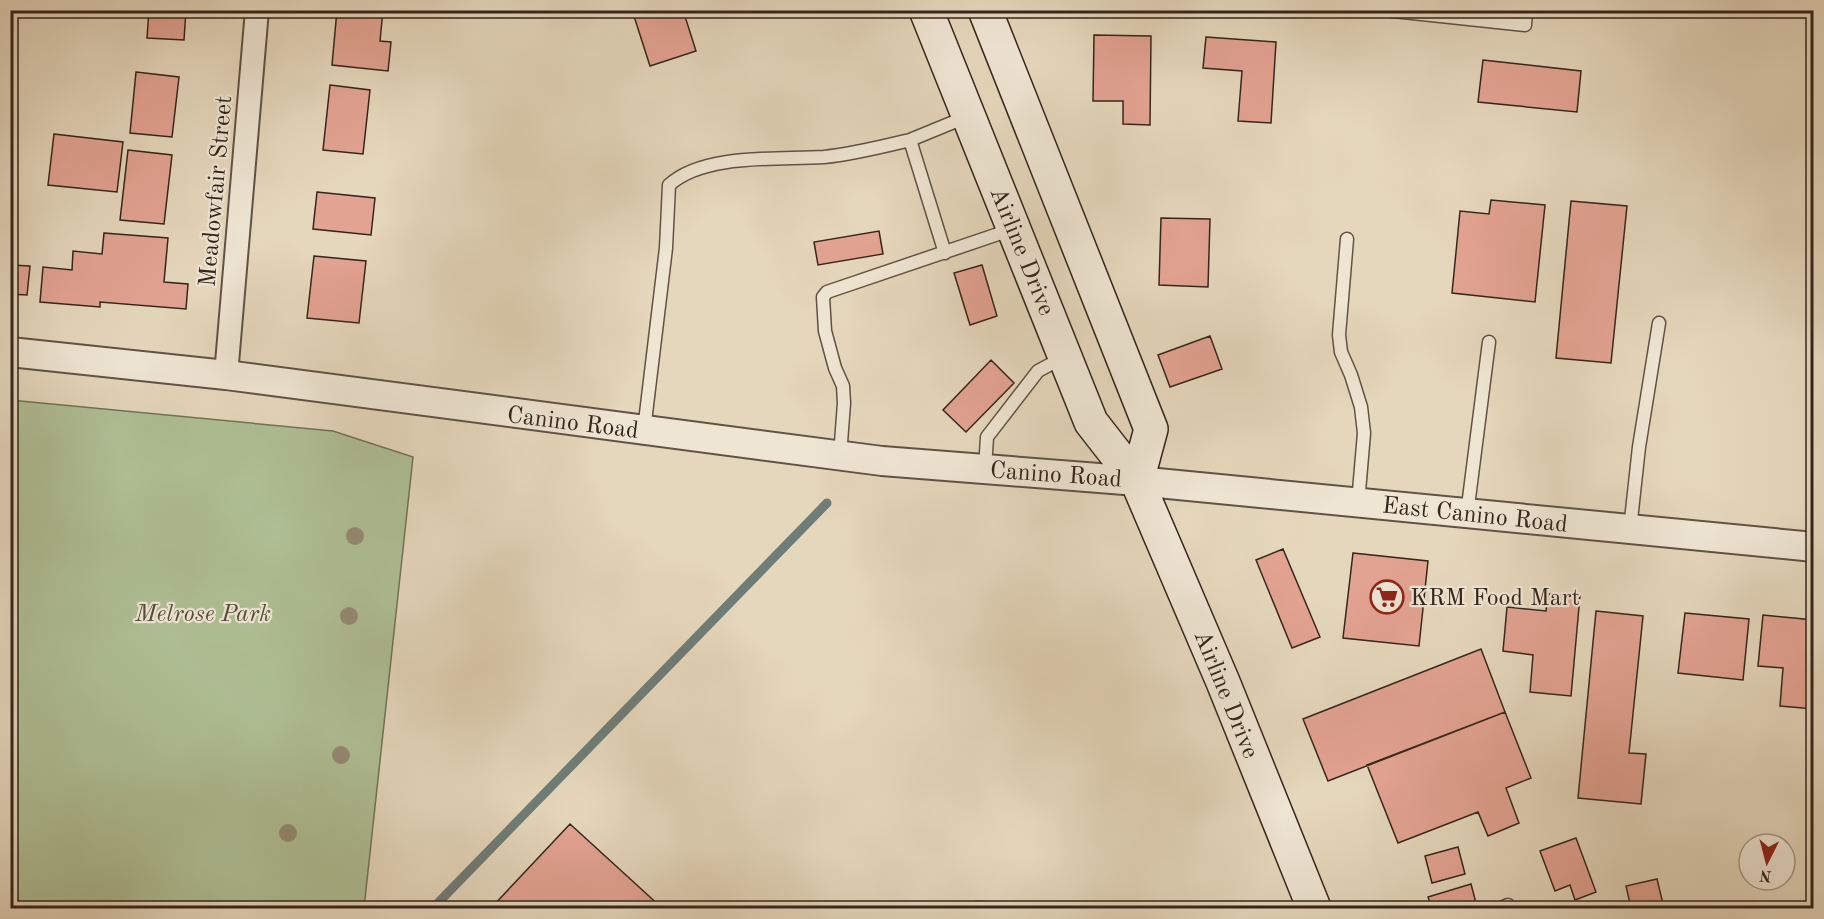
<svg xmlns="http://www.w3.org/2000/svg" width="1824" height="919" font-family="'Old Standard TT',serif">
<style>
.green{fill:#afbf95;stroke:#727258;stroke-width:1.5}
.lines{fill:none;stroke-linecap:round;stroke-linejoin:round}
.stream{stroke:#6f7d78;stroke-width:9}
.building{fill:#e3a392;stroke:#35251c;stroke-width:1.5}
.service-casing{stroke:#615244;stroke-width:15}
.minor-casing{stroke:#615244;stroke-width:26}
.tertiary-casing{stroke:#615244;stroke-width:32}
.secondary-casing{stroke:#35251c;stroke-width:36}
.service{stroke:#eee5d3;stroke-width:12}
.minor{stroke:#eee5d3;stroke-width:22}
.tertiary{stroke:#eee5d3;stroke-width:28}
.secondary{stroke:#eee5d3;stroke-width:33}
.tree{fill:#958b74}
.labels{text-anchor:middle;stroke-width:4.5;stroke-linejoin:round;paint-order:stroke}
.street-label{font-size:24px;fill:#35251c;stroke:#eee5d3}
.poi-label{font-size:24px;fill:#35251c;stroke:#eee5d3;text-anchor:start}
.park-label{font-size:24px;font-style:italic;fill:#544c3a;stroke:#eee5d3}
</style>
<rect width="100%" height="100%" fill="#e5d7bc"/>
<filter id="stains"><feTurbulence type="fractalNoise" baseFrequency=".00333" numOctaves="4"/><feColorMatrix values="0 0 0 0 .2 0 0 0 0 .09 0 0 0 0 .02 0 0 0 .5 -.17"/></filter>
<radialGradient id="worn" r=".72"><stop offset=".6" stop-color="#630" stop-opacity="0"/><stop offset="1" stop-color="#630" stop-opacity=".3"/></radialGradient>
<path class="green" d="M10,400L333,431L413,457L364,908H11Z"/>
<g class="lines">
<path class="stream" d="M433,908L827,503"/>
</g>
<path class="building" d="M149,10H186L184,40L147,38Z
M337,10H383L380,41L391,42L388,71L332,65Z
M632,10H683L696,51L650,66Z
M1094,35L1151,36L1150,125L1123,124V101H1093Z
M1206,37L1276,42L1271,123L1238,121L1242,71L1203,68Z
M1483,60L1581,71L1577,112L1478,102Z
M136,72L179,77L172,137L130,133Z
M330,85L370,90L363,154L323,150Z
M54,134L123,142L117,192L48,185Z
M128,150L172,155L164,224L120,220Z
M317,192L375,198L371,235L313,229Z
M1491,200L1545,205L1535,302L1452,293L1460,211L1489,214Z
M1571,201L1627,206L1611,363L1556,358Z
M1161,218L1210,219L1208,287L1159,285Z
M879,231L883,254L818,265L814,242Z
M104,233L168,238L164,282L188,284L186,309L100,302V307L40,302L43,267L72,270L73,251L102,254Z
M314,256L366,261L359,323L307,318Z
M10,265L30,266L27,295L10,294Z
M982,265L997,316L970,325L954,273Z
M1210,336L1222,369L1170,387L1158,355Z
M991,360L1014,383L966,432L943,410Z
M1283,549L1320,637L1292,648L1256,560Z
M1353,553L1428,561L1419,646L1343,638Z
M1548,594L1580,596L1571,696L1530,692L1533,655L1503,651L1507,607L1546,611Z
M1596,611L1643,616L1629,753L1646,754L1641,804L1578,798Z
M1685,613L1749,619L1743,680L1678,673Z
M1763,615L1814,620V709L1780,706L1783,668L1758,666Z
M1481,649L1505,712L1328,781L1303,719Z
M1505,712L1531,778L1506,788L1519,823L1488,836L1478,812L1398,843L1367,765Z
M570,824L662,908H491Z
M1576,838L1596,892L1575,900L1570,885L1555,891L1540,851Z
M1458,847L1465,874L1432,883L1425,856Z
M1657,879L1664,908H1631L1626,886Z
M1471,884L1476,903L1459,908H1432L1428,897Z"/>
<g class="lines">
<g class="service-casing">
<path id="service" d="M1384,10L1525,25L1526,10
M1347,239L1339,335L1341,352L1351,375L1361,407L1364,433L1358,503
M945,253L910,140L966,117
M644,430L666,248L669,185C704,153 778,160 824,157C853,154 881,147 910,140
M840,456L844,403L843,386L835,368L825,331L823,297L827,292L1013,229
M985,469L987,437L1038,371L1064,357
M1467,514L1489,342
M1630,529L1639,447L1659,323
M976,908H983
M1501,908L1508,905"/>
</g>
<g class="minor-casing">
<path id="minor" d="M226,375L257,10"/>
</g>
<g class="tertiary-casing">
<path id="tertiary" d="M10,352L226,375L882,461L1137,481L1814,547"/>
</g>
<g class="secondary-casing">
<path id="secondary" d="M926,10L1091,422L1137,481L1223,682L1314,908
M985,10L1151,429L1137,481"/>
</g>
<use href="#service" class="service"/>
<use href="#minor" class="minor"/>
<use href="#tertiary" class="tertiary"/>
<use href="#secondary" class="secondary"/>
</g>
<g class="tree">
<circle cx="355" cy="536" r="9"/>
<circle cx="349" cy="616" r="9"/>
<circle cx="341" cy="755" r="9"/>
<circle cx="288" cy="833" r="9"/>
</g>
<defs>
<g id="supermarket-ring" transform="scale(1.725)"><circle r="9.5" fill="#eee5d3" stroke="#8f2418" stroke-width="1.5"/><path d="M-6-5.5h2.5l.6 2H6L4.5 2H-2.5L-4.4-4H-6ZM-1.5 3.2a1.3 1.3 0 1 0 .1 0ZM3 3.2a1.3 1.3 0 1 0 .1 0Z" fill="#8f2418"/></g>
</defs>
<g fill-rule="evenodd">
<use href="#supermarket-ring" x="1387" y="597"/>
</g>
<g class="labels">
<g class="street-label">
<text transform="translate(215 191) rotate(-85)" y="8">Meadowfair Street</text>
<text transform="translate(1023 251) rotate(68)" y="8">Airline Drive</text>
<text transform="translate(573 422) rotate(7)" y="8">Canino Road</text>
<text transform="translate(1056 474) rotate(4)" y="8">Canino Road</text>
<text transform="translate(1475 514) rotate(6)" y="8">East Canino Road</text>
<text transform="translate(1227 694) rotate(68)" y="8">Airline Drive</text>
</g>
<g class="poi-label">
<text x="1410" y="605">KRM Food Mart</text>
</g>
<g class="park-label">
<text x="203" y="621">Melrose Park</text>
</g>
</g>
<rect width="1824" height="919" fill="none" stroke="#e5d7bc" stroke-width="36"/>
<rect x="12" y="12" width="1800" height="895" fill="none" stroke="#35251c" stroke-width="3"/>
<rect x="18" y="18" width="1788" height="883" fill="none" stroke="#35251c" stroke-width="1.5"/>
<g transform="translate(1767 862) rotate(186)"><circle r="28" fill="#eee5d3" stroke="#a4988a" stroke-width="1.5"/>
<path d="M0-4.5L10 22L0 15L-10 22Z" fill="#8f2418"/>
<text y="-9" font-size="16" font-weight="bold" text-anchor="middle" fill="#35251c">N</text>
</g>
<rect width="100%" height="100%" filter="url(#stains)"/>
<rect width="100%" height="100%" fill="url(#worn)"/>
</svg>
